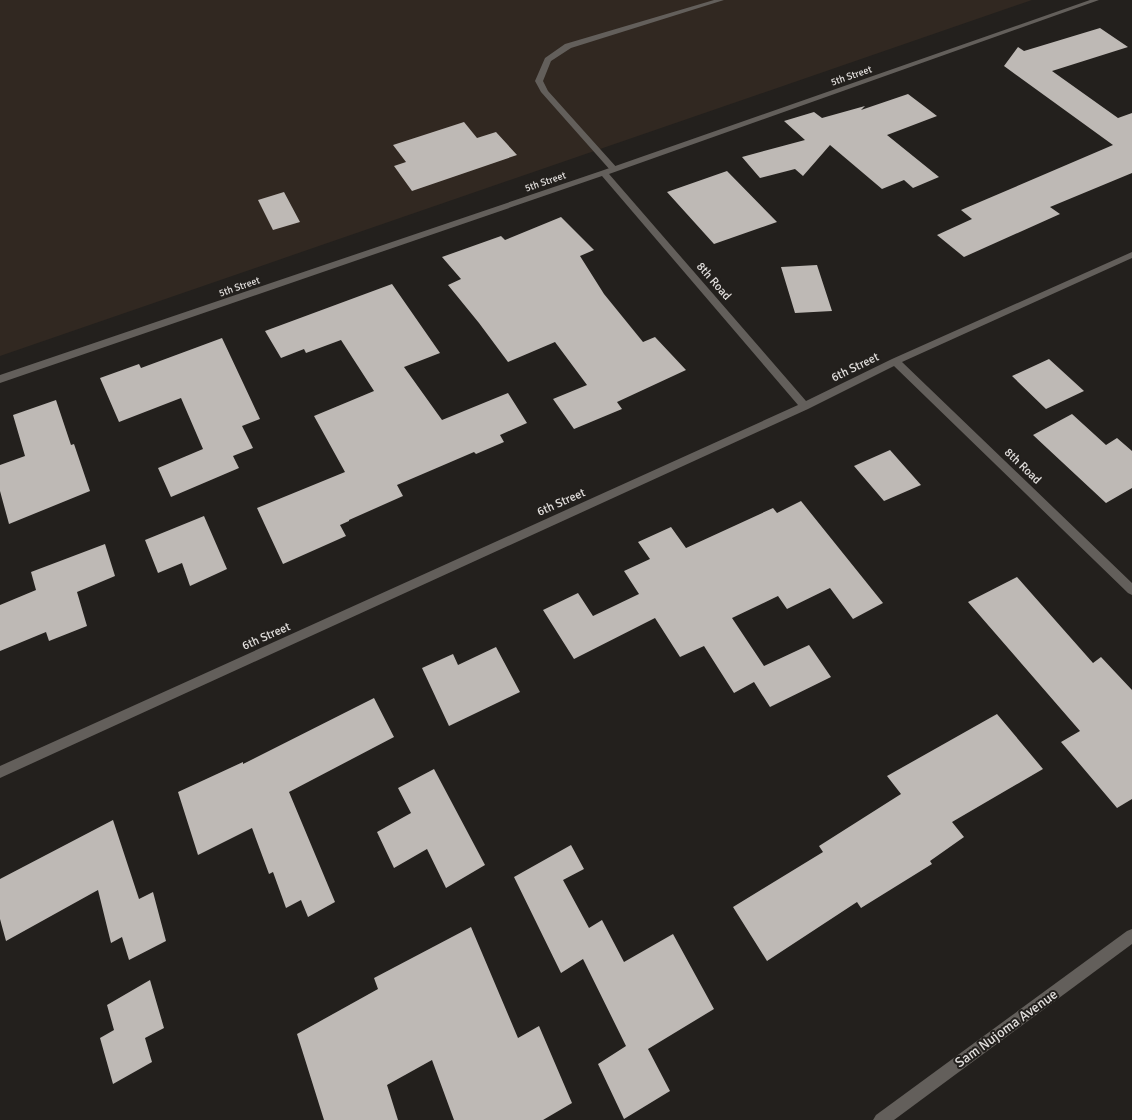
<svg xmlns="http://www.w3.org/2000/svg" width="1132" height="1120" font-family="Signika,sans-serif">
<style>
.built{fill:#312821}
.building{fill:#beb9b5}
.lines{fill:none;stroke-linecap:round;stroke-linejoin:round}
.service{fill:#635f5b;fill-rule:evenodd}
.minor{fill:#635f5b;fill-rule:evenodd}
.secondary{fill:#635f5b;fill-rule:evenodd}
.labels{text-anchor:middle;stroke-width:4;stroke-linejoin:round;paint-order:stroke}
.far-street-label{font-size:10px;fill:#e1dedc;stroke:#23201d}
.street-label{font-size:12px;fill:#e1dedc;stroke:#23201d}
.near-street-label{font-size:14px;fill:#e1dedc;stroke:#23201d}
</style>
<rect width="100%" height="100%" fill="#23201d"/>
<path class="built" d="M0,0H1032L0,356Z"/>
<path class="building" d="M1100,28L1128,47L1052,71L1118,118L1132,113V173L1050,207L1060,214L964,257L937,235L972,219L961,210L1113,145L1004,66L1018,47L1024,51Z
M908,94L937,116L887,135L939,177L913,188L904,180L882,189L830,145L803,176L795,169L760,178L742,157L805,140L784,121L814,112L822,118L865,106L861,110Z
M464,122L477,138L496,132L517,155L412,191L394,166L406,162L393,145Z
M727,171L777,222L714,244L667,192Z
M284,192L300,222L273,230L258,200Z
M561,217L594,250L580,256L604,294L643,342L655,337L686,370L617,402L622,409L574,429L553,399L587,385L555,342L508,362L479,323L448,285L461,279L442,257L501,236L505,240Z
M817,265L832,311L795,313L781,267Z
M392,284L440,353L404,367L442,420L508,393L527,423L500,435L504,442L476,454L474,452L397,485L403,496L349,520V521L340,525L346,536L283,564L257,508L345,472L314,416L374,391L341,340L306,353L304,349L281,358L265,331Z
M222,338L260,419L242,426L253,448L233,456L239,468L171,497L158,468L203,449L181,398L119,422L100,378L139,364L141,368Z
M1049,359L1084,391L1046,409L1012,376Z
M56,400L71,445L74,444L90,491L9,524L0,491V465L25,456L13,415Z
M1072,414L1106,445L1117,438L1132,451V488L1106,503L1033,435Z
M890,450L921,485L884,501L854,466Z
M801,501L883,603L853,619L830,588L787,609L778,596L732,618L764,666L809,645L831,677L770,707L754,682L734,693L704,646L680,657L655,618L574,659L543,610L578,593L593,616L639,594L624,571L650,559L638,542L671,527L686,548L773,508L777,513Z
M204,516L227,569L190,586L182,563L158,573L145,540Z
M105,544L115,576L77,592L87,626L49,641L46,632L0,651V605L36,590L31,572Z
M1017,577L1093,663L1101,657L1132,690V799L1117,808L1061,742L1080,731L968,602Z
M496,647L520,692L449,726L422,668L453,654L458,665Z
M374,698L394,737L289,792L335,902L308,917L301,900L286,908L273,872L269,874L252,828L198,855L178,792L243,762V764Z
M997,714L1043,769L952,822L964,837L930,861L932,864L861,908L857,902L767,961L733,907L823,852L819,846L901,794L887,776Z
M434,769L485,865L446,888L427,849L394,868L377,832L411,813L398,788Z
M113,820L139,899L153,892L166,941L129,960L122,937L111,943L98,890L6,941L0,919V879Z
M571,845L584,869L563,880L589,928L602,920L624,962L673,934L714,1009L648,1049L670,1091L624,1119L598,1064L626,1046L583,959L561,973L514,877Z
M471,927L518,1038L539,1026L572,1103L543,1120H454L432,1060L387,1085L398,1120H324L297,1034L378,989L374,978Z
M150,980L164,1028L145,1038L152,1062L113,1084L100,1038L114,1030L107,1005Z"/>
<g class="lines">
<path class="service" d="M714,0H724L571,48L551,61L543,81L548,91L618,169L614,172L611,171L541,92L535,81L545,58L565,44Z"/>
<path class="minor" d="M1090,0H1099L609,174L806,401L892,359L1132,252V258L902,362L1132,583V595L1128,593L894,366L808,409L0,778V766L798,405L602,176L0,383V375L601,171Z"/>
<path class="secondary" d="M1132,929V944L894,1120H873L876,1115L1127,931Z"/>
</g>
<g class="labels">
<g class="far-street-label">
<text transform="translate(851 75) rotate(-19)" y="4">5th Street</text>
<text transform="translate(545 181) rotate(-19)" y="4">5th Street</text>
<text transform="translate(239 286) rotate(-19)" y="4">5th Street</text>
</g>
<g class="street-label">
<text transform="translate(714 281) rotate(49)" y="4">8th Road</text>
<text transform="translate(855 367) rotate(-26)" y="4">6th Street</text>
<text transform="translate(1023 466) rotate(44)" y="4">8th Road</text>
<text transform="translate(561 502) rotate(-24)" y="4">6th Street</text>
<text transform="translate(266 636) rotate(-24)" y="4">6th Street</text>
</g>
<g class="near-street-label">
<text transform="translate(1006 1028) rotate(-36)" y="5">Sam Nujoma Avenue</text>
</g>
</g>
</svg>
